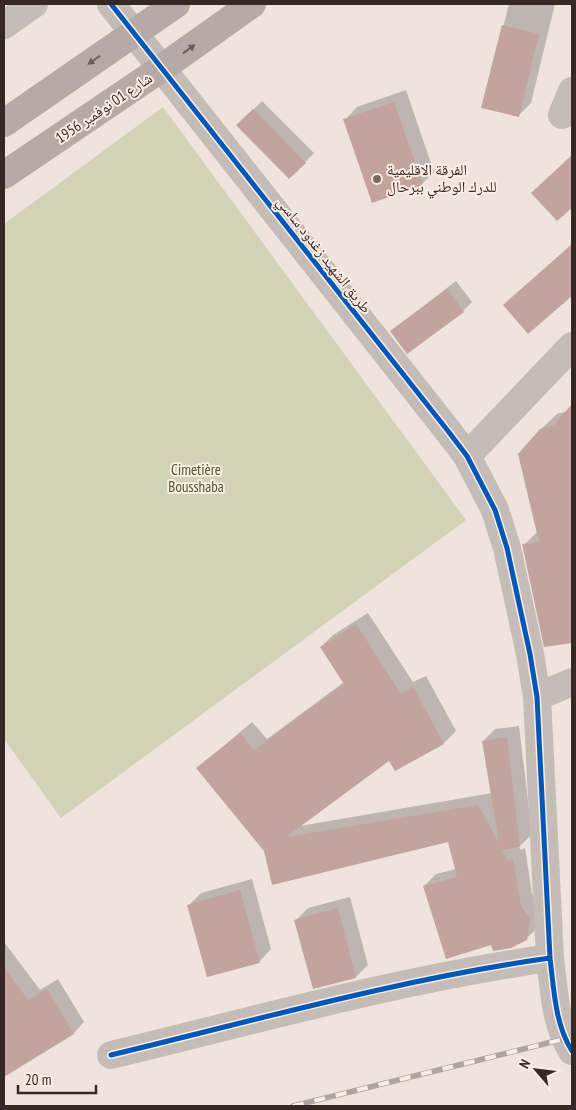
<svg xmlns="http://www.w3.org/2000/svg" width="576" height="1110" font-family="'PT Sans Narrow','Noto Naskh Arabic',sans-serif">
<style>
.green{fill:#d2d2b6}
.shadow{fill:#0003}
.building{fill:#c3a39d}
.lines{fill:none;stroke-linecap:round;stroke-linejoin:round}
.minor{stroke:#c6bcb7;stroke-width:28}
.major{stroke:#b5aaa6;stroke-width:28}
.rail-casing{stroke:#aea5a1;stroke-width:5.5}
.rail{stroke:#fbede4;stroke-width:4;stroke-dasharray:11;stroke-linecap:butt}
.cycleway-casing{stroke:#fbede4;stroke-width:8}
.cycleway{stroke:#0057b8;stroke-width:5}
.oneway{fill:#695c59}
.poi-dot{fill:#776965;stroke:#fbede4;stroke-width:2}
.labels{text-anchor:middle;stroke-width:4;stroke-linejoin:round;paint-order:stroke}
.street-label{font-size:15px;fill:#372825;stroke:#fbede4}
.poi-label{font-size:15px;fill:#372825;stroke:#fbede4;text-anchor:start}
.park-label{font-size:15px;fill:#4d5727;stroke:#fbede4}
</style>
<rect width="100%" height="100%" fill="#eee3dd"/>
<path class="green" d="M163,107L466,520L61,818L4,739V224Z"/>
<path class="shadow" d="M509,4H555L531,103L519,115L483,107Z
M406,90L434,172L422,184L345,120L357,107Z
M262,101L314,153L289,178L238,125Z
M572,156V206L557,220L545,181Z
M456,281L472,302L463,311L391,331Z
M572,406V642L545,646L524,545L538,531L541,429L557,414L568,411Z
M368,613L413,682L426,676L456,731L444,743L396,769L390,759L300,826L492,793L483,741L495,729L519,726L532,834L519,847L521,850L525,848L532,894L541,906L539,926L526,939L492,943L424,886L436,874L456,869L449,840L265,850L198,768L252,722L267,739L344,682L321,647L333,635Z
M252,879L271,949L259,962L189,905L201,893Z
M350,897L368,965L356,977L314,988L296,920L308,908Z
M4,942L40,990L58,979L84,1022L74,1033L8,1073L4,1067Z"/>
<path class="building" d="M502,25L539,34L519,117L481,108Z
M394,102L423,185L372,203L343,119Z
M253,109L306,163L289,179L236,125Z
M572,155V208L557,221L531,193Z
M572,244V296L528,334L503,305Z
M447,289L464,312L407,354L390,331Z
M572,404V643L544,647L522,544L539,542L518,454L540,429L554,425Z
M356,624L401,694L413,687L444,744L395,771L389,761L286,837L478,805L499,843L482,741L507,737L520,847L502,850L508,861L513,859L521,906L530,919L527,940L511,948L493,951L491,945L446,959L423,886L457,877L448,842L272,885L264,851L196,768L240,733L254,750L344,684L320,647Z
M240,890L260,963L207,977L187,905Z
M338,908L356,978L313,989L294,920Z
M4,967L28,1000L47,989L74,1034L4,1077Z"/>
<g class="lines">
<path class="minor" d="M111,4L448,431L467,456L495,510L507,548L530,654L537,697L550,958C554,990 555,1024 572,1051
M4,25L34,4
M562,115L572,91
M467,456L572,346
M537,697L572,682
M111,1055C257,1020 401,979 550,958"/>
<path class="major" d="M4,123L176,4
M4,175L162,68L252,4"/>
<g class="rail-casing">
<path id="rail" d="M293,1106L572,1037"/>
</g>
<use href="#rail" class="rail"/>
<g class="cycleway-casing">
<path id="cycleway" d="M111,4L448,431L467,456L495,510L507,548L530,654L537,697L550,958C554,990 555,1024 572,1051
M111,1055C257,1020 401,979 550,958"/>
</g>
<use href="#cycleway" class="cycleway"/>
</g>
<defs><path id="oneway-solid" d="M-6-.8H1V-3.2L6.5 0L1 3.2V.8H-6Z" transform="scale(1.25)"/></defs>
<g class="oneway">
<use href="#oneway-solid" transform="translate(189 49) rotate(-36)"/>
<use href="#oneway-solid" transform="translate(94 60) rotate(145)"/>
</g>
<circle class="poi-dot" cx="377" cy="179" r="5"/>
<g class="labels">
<g class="street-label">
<text transform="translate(104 108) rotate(-34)" y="5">شارع 01 نوفمبر 1956</text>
<text transform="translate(324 255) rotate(52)" y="5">طريق الشهيد زغدود ساسي</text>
</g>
<g class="poi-label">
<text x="387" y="175">الفرقة الاقليمية<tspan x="387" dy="17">للدرك الوطني ببرحال</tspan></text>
</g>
<g class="park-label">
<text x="196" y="475">Cimetière<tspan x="196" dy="17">Bousshaba</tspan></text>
</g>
</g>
<rect width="576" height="1110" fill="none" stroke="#372825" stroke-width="10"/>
<g transform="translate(536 1070) rotate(298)" stroke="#fbede4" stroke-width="4" paint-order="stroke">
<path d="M0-4L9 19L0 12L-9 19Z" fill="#372825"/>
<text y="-8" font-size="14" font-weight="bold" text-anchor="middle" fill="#372825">N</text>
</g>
<path d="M18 1085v8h78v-8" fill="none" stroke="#372825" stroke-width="2.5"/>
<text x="25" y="1085" font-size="15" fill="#372825" stroke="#fbede4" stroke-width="4" paint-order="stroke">20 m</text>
</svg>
